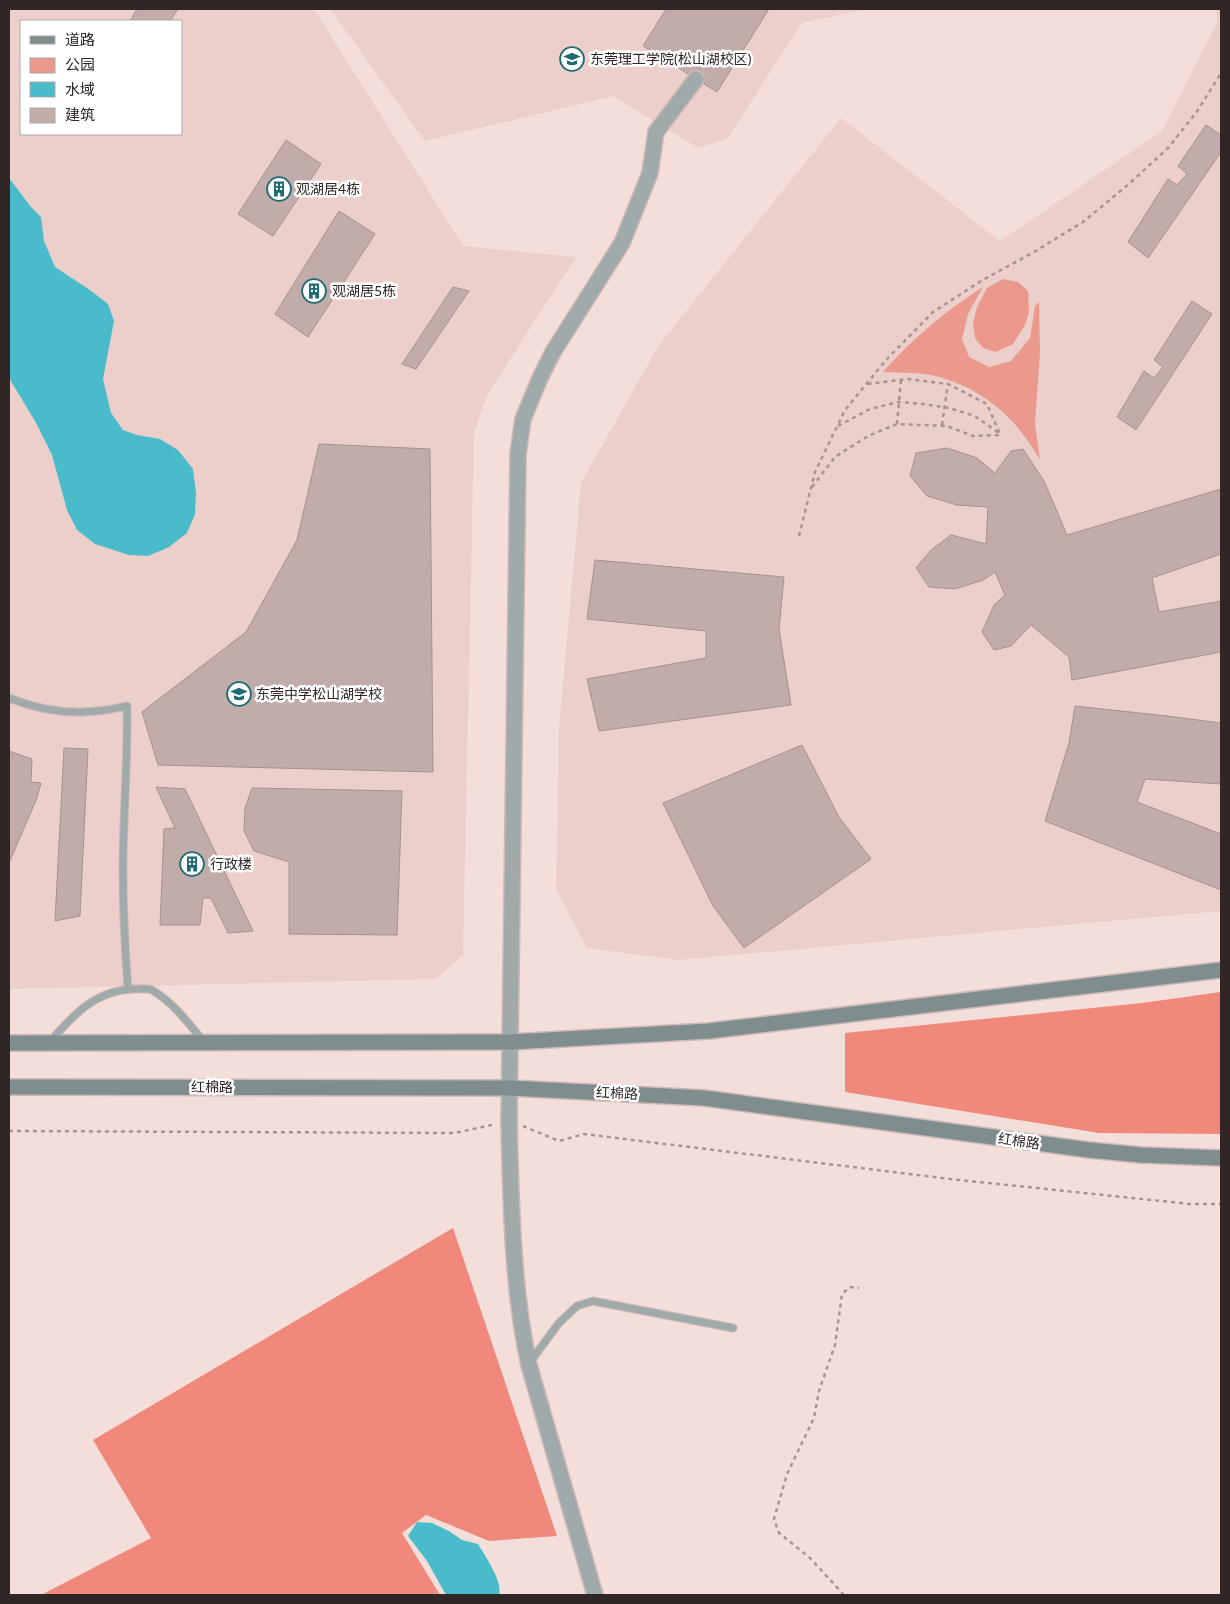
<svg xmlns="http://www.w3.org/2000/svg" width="1230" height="1604" font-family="Lato,'Noto Sans SC',sans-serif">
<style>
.built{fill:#eccfca;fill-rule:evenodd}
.green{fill:#eb998d}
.forest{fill:#f0887b}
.water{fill:#49bbca}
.building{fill:#c1aca9;stroke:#a5918d}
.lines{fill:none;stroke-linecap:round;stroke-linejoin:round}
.service-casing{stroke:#cdb9b6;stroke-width:9}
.tertiary-casing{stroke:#cdb9b6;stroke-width:18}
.secondary-casing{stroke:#cdb9b6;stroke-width:18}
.path{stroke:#a69593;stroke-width:2.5;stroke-dasharray:4 4;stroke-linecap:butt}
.service{stroke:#a0aaab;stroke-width:7}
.tertiary{stroke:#a0aaab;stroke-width:15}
.secondary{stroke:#7f8d8f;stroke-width:15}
.labels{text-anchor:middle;stroke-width:5;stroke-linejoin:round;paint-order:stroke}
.poi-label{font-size:14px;fill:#2f2625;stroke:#fff;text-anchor:start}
.street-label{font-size:14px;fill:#2f2625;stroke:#fff}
</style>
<rect width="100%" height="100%" fill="#f4deda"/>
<path class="built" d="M9,9H314L463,246L576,257L487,395L474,433L463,955L436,979L9,989ZM21,21H181V134H21Z
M330,9H866L802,23L727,139L698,148L613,96L425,141Z
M1217,9H1221V911L678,960L587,948L556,889L559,727L581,483L659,345L841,118L1000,241L1162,131L1217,23Z"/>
<path class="green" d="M1003,279L1018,282L1028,291L1029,312L1025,325L1013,344L996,352L983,348L975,338L973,324L977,307L987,288Z
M983,287L968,314L962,339L969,357L989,367L1011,361L1030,338L1035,306L1039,302L1040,353L1035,424L1040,460C1021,428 1003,407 970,389C957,383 943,377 930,375C914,372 898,373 883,372C912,339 945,311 983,287Z"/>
<path class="forest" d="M1221,992V1134L1099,1133L845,1092V1033L1142,1003Z
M453,1228L557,1536L489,1541L426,1515L402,1533L440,1595H41L151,1538L93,1440Z"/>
<path class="water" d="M9,178L31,207L41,217L44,241L55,267L90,290L108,304L114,321L103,379L111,413L123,430L137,435L160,439L178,450L193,469L196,493L195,514L187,533L169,547L148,556L129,555L95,544L77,530L67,510L52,455L35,421L9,378Z
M417,1522L432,1523L449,1531L462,1540L478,1544C485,1556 503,1581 499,1595H446L427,1561L408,1536Z"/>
<path class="building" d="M137,9H178L170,21H130Z
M666,9H769L717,92L643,46Z
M1206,125L1221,135V152L1148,258L1128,242L1168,179L1177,185L1187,174L1178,166Z
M286,140L321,164L273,236L238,214Z
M339,211L375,234L308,337L275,314Z
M453,287L469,291L416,369L402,364Z
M1192,301L1212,314L1136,430L1117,417L1144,371L1154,378L1163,367L1154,360Z
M319,444L430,449L433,772L158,765L142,712L246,632L297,540Z
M947,448L977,458L995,473L1011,451L1023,449L1044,481L1067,535L1221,489V554L1152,578L1159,612L1221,601V652L1072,680L1069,657L1031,625L1011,646L994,650L982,632L994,605L1005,595L995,572L983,580L955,589L929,587L916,568L930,551L951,535L986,544L988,507L957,505L927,496L910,476L916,453Z
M595,560L784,577L779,629L791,705L599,731L587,679L706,658V631L587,619Z
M1075,706L1167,716L1221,723V784L1145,779L1137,802L1221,834V890L1045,821L1069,743Z
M802,745L839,817L871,859L744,948L713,906L663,803Z
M64,748L88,749L80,916L55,921Z
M9,751L32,759L31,782L41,783L37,798L9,863Z
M156,787L185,789L253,931L228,933L211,898H203L200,925H160L164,829L175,828Z
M252,788L402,791L397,935L289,934V862L254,851L244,831L245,808Z"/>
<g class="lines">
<g class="service-casing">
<path id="service" d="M9,698C36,709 67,714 96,711C106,711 117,708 127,706C128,761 123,816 123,871C123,910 125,950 128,989
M49,1043C72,1016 95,990 134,989C139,989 147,988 152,990C174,1003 188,1023 204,1042
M530,1362L559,1323L577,1306L593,1301L733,1328"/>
</g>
<g class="tertiary-casing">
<path id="tertiary" d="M595,1595L529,1365C512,1287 511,1201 509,1121L518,454L523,419L540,378L553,352L622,243L650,173L656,132L696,79"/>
</g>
<g class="secondary-casing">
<path id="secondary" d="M9,1043L511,1042L709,1031L1221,970
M9,1087L510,1088L704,1098L1089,1150L1141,1155L1221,1158"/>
</g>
<path class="path" d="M897,424L901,380
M942,425L948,384
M838,426L870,409L898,402L923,404L949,408L975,416L1000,434L987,404L948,384L908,379L867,384
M812,487L835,457L868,436L897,424L947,426L973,436L999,435
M799,536L815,472L845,410L886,360L933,312L981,281L1034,252L1083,222L1129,184L1169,147L1198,110L1221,73
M523,1126L559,1141L584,1134L950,1179L1190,1204H1221
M9,1131L455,1133L496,1124
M844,1595L810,1558L779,1533L774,1519L787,1474L814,1418L819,1391L835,1345L842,1294L850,1287L859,1288"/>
<use href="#service" class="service"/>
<use href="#tertiary" class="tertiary"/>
<use href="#secondary" class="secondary"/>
</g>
<defs>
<g id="university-ring" transform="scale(1.25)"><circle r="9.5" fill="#fff" stroke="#1f6a73" stroke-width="1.5"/><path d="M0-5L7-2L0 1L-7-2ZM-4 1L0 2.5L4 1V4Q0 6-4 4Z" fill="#1f6a73"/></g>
<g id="building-ring" transform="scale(1.25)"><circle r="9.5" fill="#fff" stroke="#1f6a73" stroke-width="1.5"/><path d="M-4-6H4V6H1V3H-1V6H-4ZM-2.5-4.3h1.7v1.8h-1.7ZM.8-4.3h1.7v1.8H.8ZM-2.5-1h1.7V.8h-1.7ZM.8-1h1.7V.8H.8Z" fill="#1f6a73"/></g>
<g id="school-ring" transform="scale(1.25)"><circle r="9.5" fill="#fff" stroke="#1f6a73" stroke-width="1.5"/><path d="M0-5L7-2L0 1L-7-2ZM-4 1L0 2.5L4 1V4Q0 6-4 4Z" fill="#1f6a73"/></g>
</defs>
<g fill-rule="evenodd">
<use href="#university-ring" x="572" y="59"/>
<use href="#building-ring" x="279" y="189"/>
<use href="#building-ring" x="314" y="291"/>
<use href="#school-ring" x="239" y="694"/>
<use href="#building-ring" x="192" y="864"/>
</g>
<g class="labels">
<g class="poi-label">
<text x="590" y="64">东莞理工学院(松山湖校区)</text>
<text x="296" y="194">观湖居4栋</text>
<text x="332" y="296">观湖居5栋</text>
<text x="256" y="699">东莞中学松山湖学校</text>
<text x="210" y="869">行政楼</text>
</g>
<g class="street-label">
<text x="212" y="1092">红棉路</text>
<text transform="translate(617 1093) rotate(3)" y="5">红棉路</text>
<text transform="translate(1019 1141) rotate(8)" y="5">红棉路</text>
</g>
</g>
<rect width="1230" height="1604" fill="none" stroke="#2f2625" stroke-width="20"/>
<rect x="20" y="20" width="162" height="115" fill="#ffffff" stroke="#aca8a8"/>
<rect x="30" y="36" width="25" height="8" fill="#7f8d8f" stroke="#aca8a8"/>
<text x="65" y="45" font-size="15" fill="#2f2625">道路</text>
<rect x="30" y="58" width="25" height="15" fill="#eb998d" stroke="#aca8a8"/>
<text x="65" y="70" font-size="15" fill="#2f2625">公园</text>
<rect x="30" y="82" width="25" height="15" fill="#49bbca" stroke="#aca8a8"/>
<text x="65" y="95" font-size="15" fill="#2f2625">水域</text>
<rect x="30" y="108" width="25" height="15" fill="#c1aca9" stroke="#aca8a8"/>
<text x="65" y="120" font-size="15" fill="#2f2625">建筑</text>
</svg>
